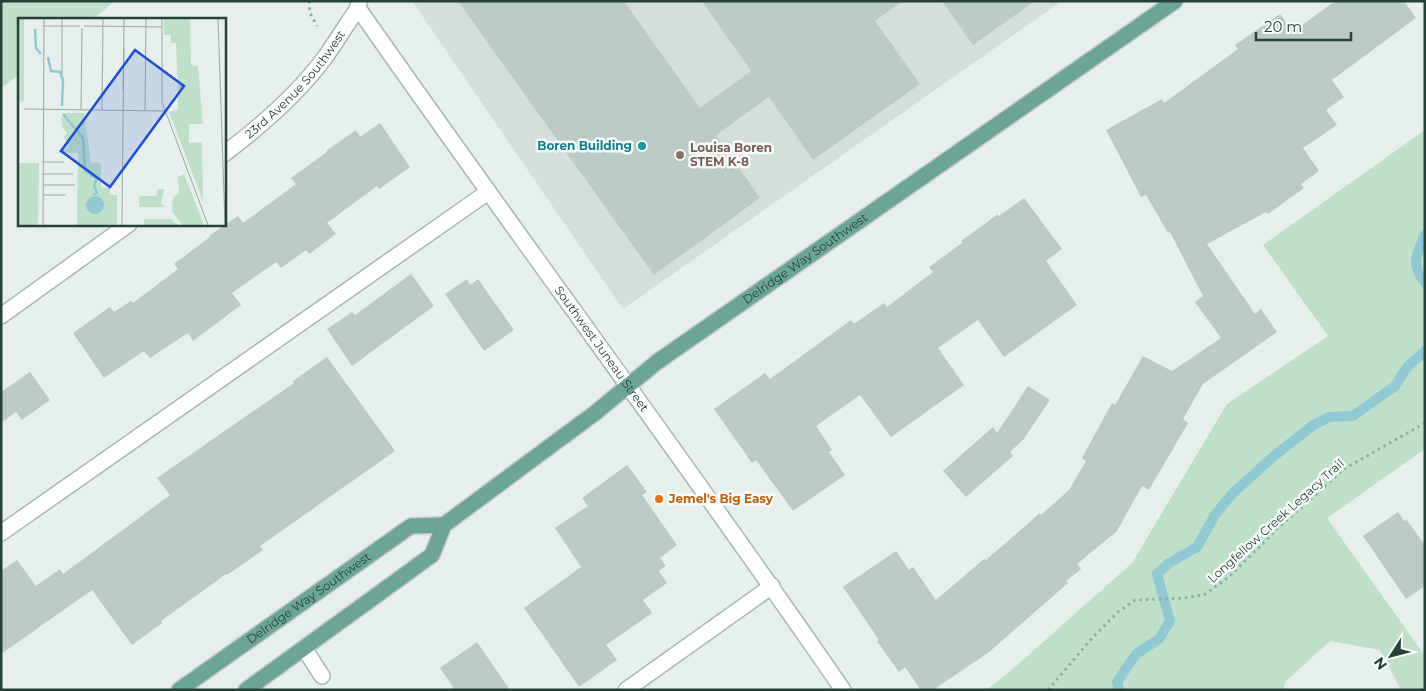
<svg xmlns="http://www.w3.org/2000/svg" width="1426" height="691" font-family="Montserrat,sans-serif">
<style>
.built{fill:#d4dfda}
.green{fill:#bfe0c8}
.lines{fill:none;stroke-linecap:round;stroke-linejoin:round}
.stream{stroke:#8ec9d4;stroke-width:10}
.building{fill:#bbcac4}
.minor-casing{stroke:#a8b8b2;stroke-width:18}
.major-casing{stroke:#c2cac8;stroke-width:18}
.path{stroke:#86b3a5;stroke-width:3;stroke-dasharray:2.5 4;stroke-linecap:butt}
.minor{stroke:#fff;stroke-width:15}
.major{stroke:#6aa596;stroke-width:15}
.culture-dot{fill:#0f9aa8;stroke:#f7fbf9;stroke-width:2}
.education-dot{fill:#8d6e63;stroke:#f7fbf9;stroke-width:2}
.food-dot{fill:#e8710a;stroke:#f7fbf9;stroke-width:2}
.labels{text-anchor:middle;stroke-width:5;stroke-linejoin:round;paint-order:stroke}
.street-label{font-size:12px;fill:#24423a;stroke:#f7fbf9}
.culture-label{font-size:12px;font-weight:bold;fill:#0d838f;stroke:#f7fbf9;text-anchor:end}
.education-label{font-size:12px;font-weight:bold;fill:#785e54;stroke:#f7fbf9;text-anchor:start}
.food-label{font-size:12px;font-weight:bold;fill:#c56008;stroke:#f7fbf9;text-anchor:start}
.inset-river{fill:none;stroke:#8ec9d4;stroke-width:2.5}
.inset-road{fill:none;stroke:#98aaa4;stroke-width:1}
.view{fill:#1d4ed8;fill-opacity:0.15;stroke:#1d4ed8;stroke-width:2.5}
.inset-edge{fill:none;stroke:#24423a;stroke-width:2.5}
</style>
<rect width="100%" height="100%" fill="#e6efeb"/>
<path class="built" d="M412,1H1062L623,309Z"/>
<path class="green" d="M1,1H115L93,19H19V75L1,88Z
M1425,130V449L1327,518L1425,656V690H1401L1380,650L1330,641L1285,682L1284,690H986L1007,674L1132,563L1227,404L1328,336L1263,245Z"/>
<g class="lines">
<path class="stream" d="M1425,235C1416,256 1410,263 1425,283
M1119,690L1117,682L1136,654L1159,639L1170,621L1157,574L1169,563L1197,547L1215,515L1232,494L1274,456L1312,426L1329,417L1353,416L1395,386L1407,367L1425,351"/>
</g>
<path class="building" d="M458,1H624L700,108L751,71L702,1H903L875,21L920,84L813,160L769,97L716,135L760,198L654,275Z
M942,1H1035L973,45Z
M1335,1H1404L1416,18L1332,80L1344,97L1326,110L1337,125L1303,148L1319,171L1301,184L1304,188L1268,214L1266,212L1207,244L1255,314L1261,309L1277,332L1203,384L1183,419L1188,423L1149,490L1142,486L1117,531L1077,564L1081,569L1066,581L1068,583L988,653L933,690H921L905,667L899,672L877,641L879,640L843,587L896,551L909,570L913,567L936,600L984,559L986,560L1040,513L1041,515L1069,490L1086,461L1082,458L1112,403L1115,405L1143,356L1172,371L1221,338L1195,302L1203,296L1170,232L1168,233L1146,195L1141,197L1106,130L1162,99L1164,103L1238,49L1235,45L1280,14L1293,32Z
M380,123L410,167L379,189L377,186L327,223L336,234L309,254L306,250L281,268L276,262L232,293L241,305L193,341L188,333L150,358L144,351L104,378L73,333L110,307L114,312L131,301L133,303L178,269L174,264L210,237L209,236L238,216L243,223L296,184L291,178L327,152L326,151L356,130L360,137Z
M1024,198L1062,249L1046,261L1077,305L1004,357L978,320L938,348L964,385L891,437L860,395L816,426L832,450L829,452L845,475L793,511L756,460L752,463L714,409L765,373L770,379L851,320L854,324L884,303L887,307L933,272L929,267L962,243L961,241L998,214L999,216Z
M411,274L434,306L352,366L327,329L352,312L355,315Z
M467,279L470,285L478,279L514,330L484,351L445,294Z
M327,357L395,451L260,546L263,550L227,575L226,574L161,621L162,623L132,645L92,590L1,654V571L17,560L36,586L60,569L63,574L170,495L157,478L294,383L293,381Z
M30,372L50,400L22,420L16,412L1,423V392Z
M1028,386L1050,400L1023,440L1010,452L1013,456L966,497L943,471L993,427L997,433Z
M627,465L647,492L642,495L677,545L660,558L666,566L659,571L667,583L643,600L652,613L606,645L617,660L579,687L524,608L581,567L555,528L588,506L582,498Z
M1398,512L1404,521L1406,519L1425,545V586L1406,599L1363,536Z
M477,642L510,690H455L440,668Z"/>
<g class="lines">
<g class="minor-casing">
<g id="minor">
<path id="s1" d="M358,8C518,237 685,460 843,690"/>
<path id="s2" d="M224,154C261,126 299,93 326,56C337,40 347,24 358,8L359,1"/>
<path d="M1,316L129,224"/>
<path d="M1,533L488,192"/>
<path d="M304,648L322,676"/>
<path d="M626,690L772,586"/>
</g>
</g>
<g class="major-casing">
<g id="major">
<path id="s3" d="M179,690L411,526L444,525"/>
<path id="s4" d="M246,690L432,555L444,525L595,413L657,362L1175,1"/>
</g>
</g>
<path class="path" d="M309,1L310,13L317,26
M1048,690L1093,637L1118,612L1135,600L1184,598L1204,595L1230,576L1277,529L1344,469L1425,423"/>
<use href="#minor" class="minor"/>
<use href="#major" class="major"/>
</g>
<circle class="culture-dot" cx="642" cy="146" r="5"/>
<circle class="education-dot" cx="680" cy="155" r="5"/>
<circle class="food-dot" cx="659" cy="499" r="5"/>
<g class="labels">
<g class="street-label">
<text dy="4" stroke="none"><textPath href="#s2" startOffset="100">23rd Avenue Southwest</textPath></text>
<text dy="4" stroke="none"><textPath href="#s4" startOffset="711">Delridge Way Southwest</textPath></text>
<text dy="4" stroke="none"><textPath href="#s1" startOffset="419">Southwest Juneau Street</textPath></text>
<text transform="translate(1276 521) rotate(-42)" y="4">Longfellow Creek Legacy Trail</text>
<text dy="4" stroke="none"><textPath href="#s3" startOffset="159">Delridge Way Southwest</textPath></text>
</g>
<g class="culture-label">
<text x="632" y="150">Boren Building</text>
</g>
<g class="education-label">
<text x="690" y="152">Louisa Boren<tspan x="690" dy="14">STEM K-8</tspan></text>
</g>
<g class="food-label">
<text x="669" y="503">Jemel's Big Easy</text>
</g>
</g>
<g transform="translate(18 18)">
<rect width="208" height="208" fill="#e6efeb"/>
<path d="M0,0H6V83L0,84ZM146,0H172L173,47L180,48L185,106H171V125L184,124L185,183L151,94L160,91L159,43L158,25H153V17H146ZM47,95H66L73,144L83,145V169L92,170V177H99V207H59L60,135H38L51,129L46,119L49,115L44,109L43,100ZM0,145H21L20,207H0ZM166,156L186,207H164L154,193L155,179L161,175L160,159ZM139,171H146L143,185L146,189H121V178H139ZM126,201H153L160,207H126Z" fill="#bfe0c8"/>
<path d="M68 187a9 9 0 1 1 18 0a9 9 0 1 1-18 0Z" fill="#8ec9d4"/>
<path class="inset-river" d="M17,11L18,30L23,36M30,39L33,53L42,54L45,62L44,88M45,96L65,120L67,153L79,161L76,167L79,175L75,177"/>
<path class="inset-road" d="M144,0V84L190,207M200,0L207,207M26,8H62M66,8L144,9M44,56V0M105,72L106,31M6,91L147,93M63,92L64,10M84,92L85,0M127,92L128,0M25,144H46M25,156H55M25,167H57M25,177H48M25,207L26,0M104,207L106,0"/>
<path class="view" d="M117,32L166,68L92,169L43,133Z"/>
<rect width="208" height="208" class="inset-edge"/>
</g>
<rect width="1426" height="691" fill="none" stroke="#24423a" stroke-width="5"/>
<g transform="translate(1391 656) rotate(234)" stroke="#f7fbf9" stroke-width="4" paint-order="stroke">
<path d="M0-4L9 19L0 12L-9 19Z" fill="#24423a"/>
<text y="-8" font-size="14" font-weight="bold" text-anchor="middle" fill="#24423a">N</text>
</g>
<path d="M1256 32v8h95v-8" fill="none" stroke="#24423a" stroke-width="2.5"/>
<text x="1264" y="32" font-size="15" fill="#24423a" stroke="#f7fbf9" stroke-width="4" paint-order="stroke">20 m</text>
</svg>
